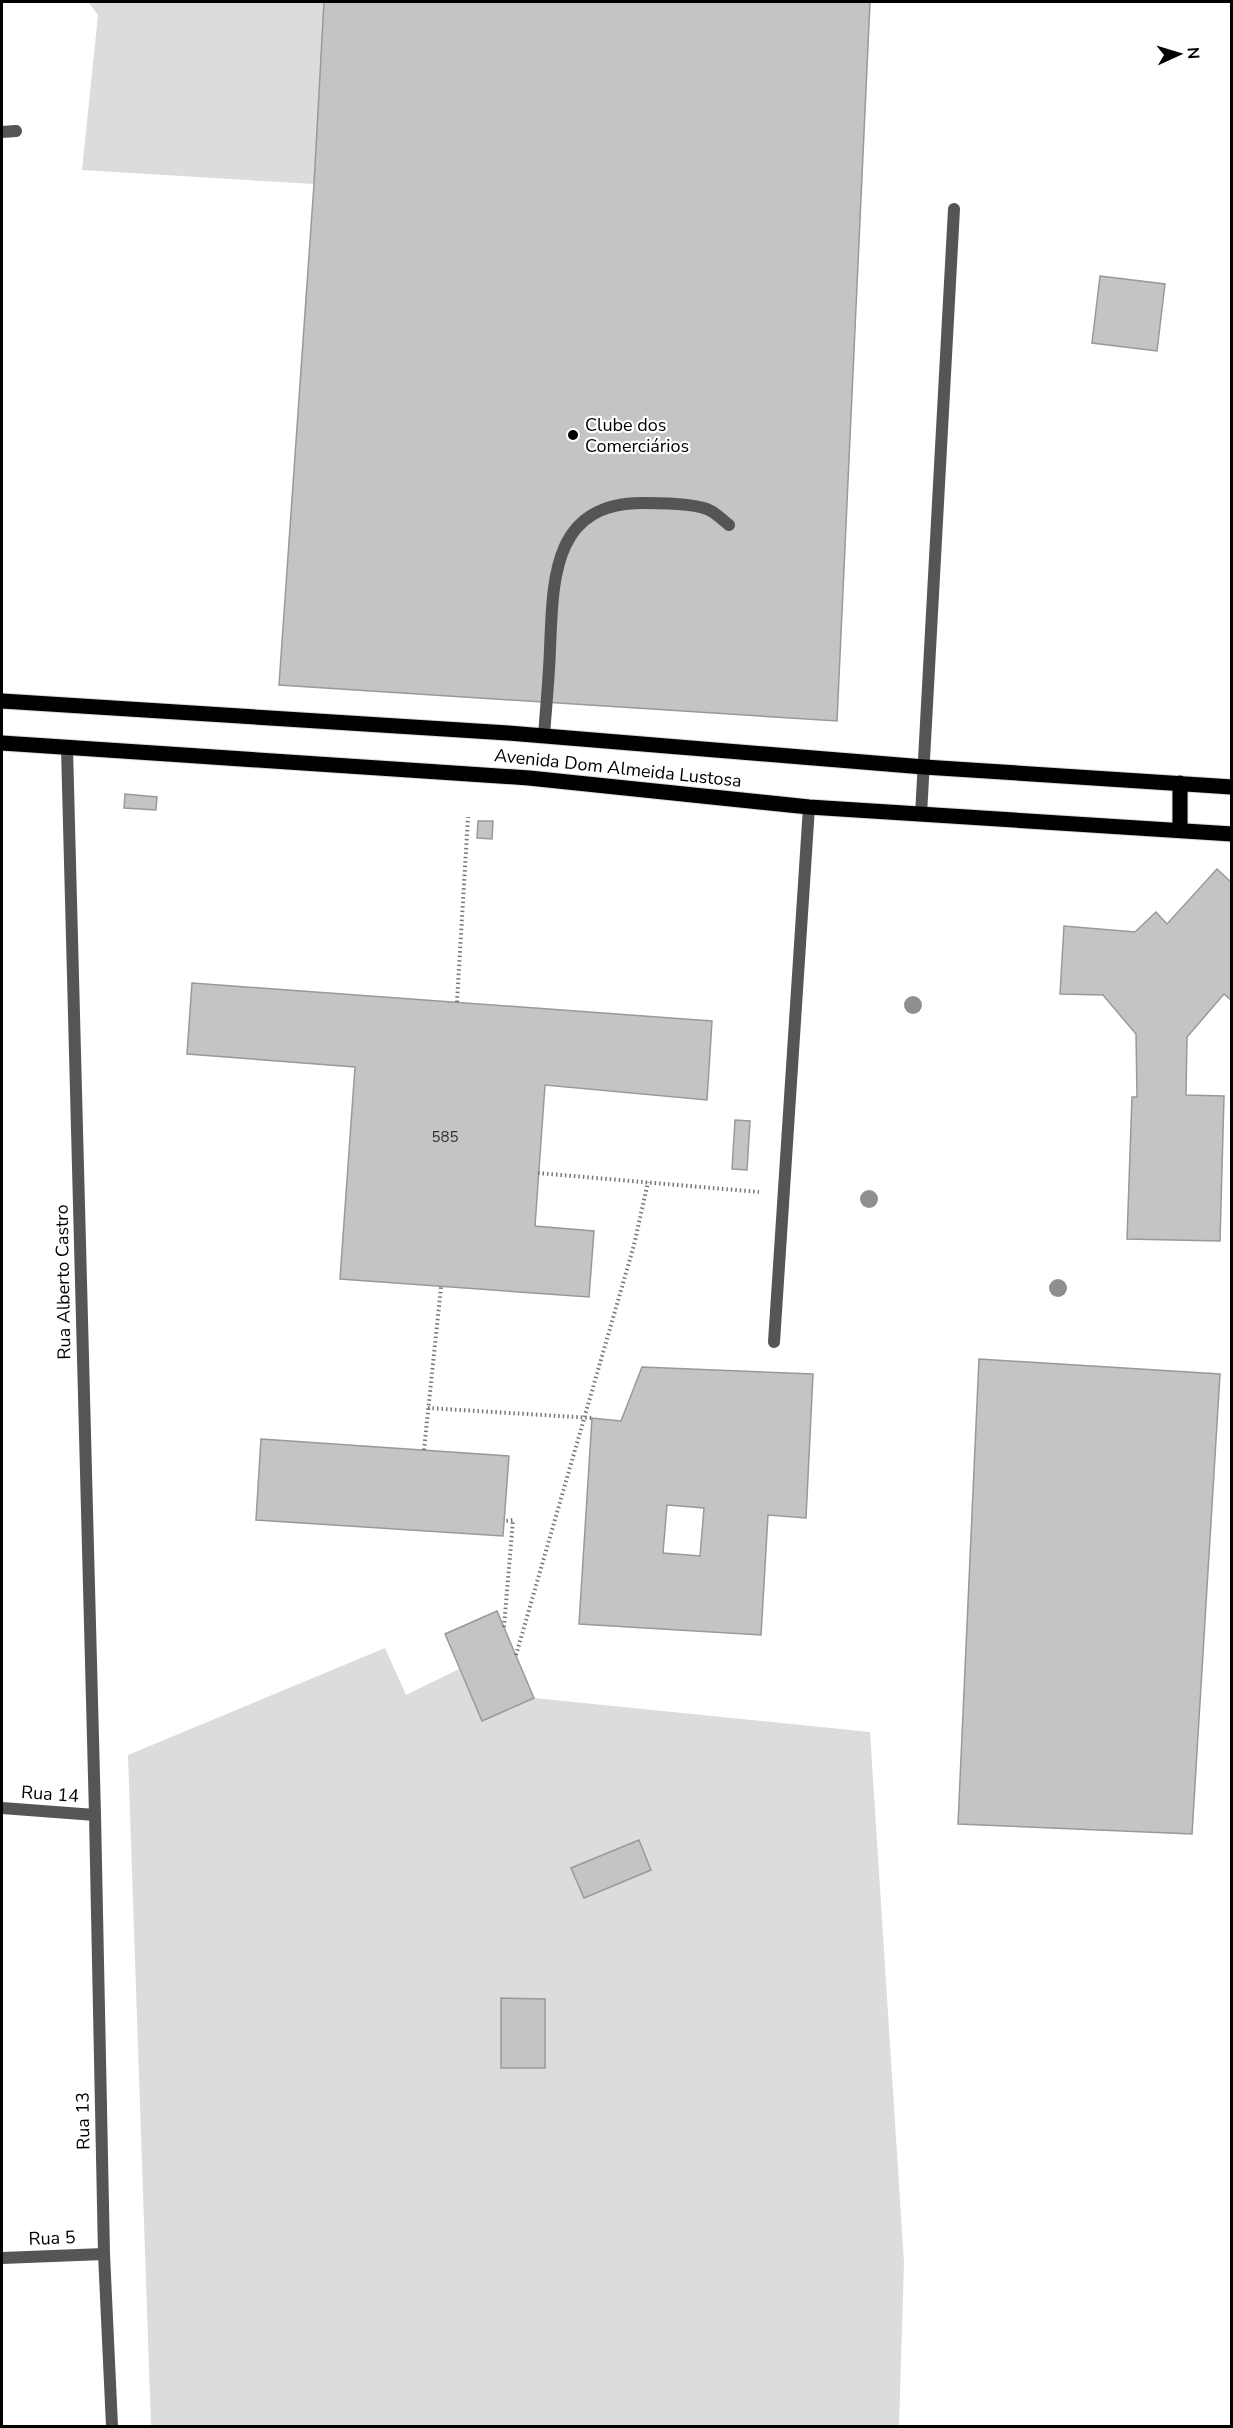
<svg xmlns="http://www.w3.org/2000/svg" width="1233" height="2428" font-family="'Nunito Sans',sans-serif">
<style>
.green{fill:#dcdcdc}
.building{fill:#c4c4c4;stroke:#999;stroke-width:1.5;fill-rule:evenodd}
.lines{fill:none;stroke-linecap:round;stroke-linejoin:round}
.primary-casing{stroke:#dbdbdb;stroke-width:17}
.path{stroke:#777;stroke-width:4;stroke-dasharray:1.5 3;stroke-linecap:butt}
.service{stroke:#555;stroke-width:12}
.minor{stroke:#555;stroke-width:12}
.primary{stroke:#000;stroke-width:15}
.tree{fill:#8f8f8f}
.poi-dot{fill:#000;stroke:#fff;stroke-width:2}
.labels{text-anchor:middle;stroke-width:4.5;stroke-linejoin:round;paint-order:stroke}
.number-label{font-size:15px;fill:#313131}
.poi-label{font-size:18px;fill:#000;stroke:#fff;text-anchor:start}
.street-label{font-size:18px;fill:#000;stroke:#fff}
</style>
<rect width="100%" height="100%" fill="#fff"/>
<path class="green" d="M88,2H324L314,184L82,170L98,15Z
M385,1648L406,1695L459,1669L482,1721L534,1698L870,1732L904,2263L899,2426H151L128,1755Z"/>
<path class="building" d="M324,2H870L837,721L279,685L314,184Z
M1100,276L1165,284L1157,351L1092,343Z
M125,794L157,797L156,810L124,808Z
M478,821H493L492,839L477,838Z
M1217,869L1232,883V1001L1224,994L1187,1037L1186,1095L1224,1096L1220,1241L1127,1239L1132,1097H1137L1136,1034L1103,995L1060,994L1064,926L1135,932L1156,912L1167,924Z
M192,983L712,1021L707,1100L545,1085L535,1226L594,1231L589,1297L340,1279L355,1067L187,1054Z
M735,1120L750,1121L747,1170L732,1169Z
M979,1359L1220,1374L1192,1834L958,1824Z
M642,1367L813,1374L806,1518L768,1515L761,1635L579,1624L592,1418L621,1421ZM667,1505L704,1508L700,1556L663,1553Z
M261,1439L509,1456L503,1536L256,1520Z
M497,1611L534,1698L482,1721L445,1634Z
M639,1840L651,1870L584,1898L571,1868Z
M501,1998L545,1999V2068H501Z"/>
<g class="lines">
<g class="primary-casing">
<path id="primary" d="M2,701L508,733L924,767L1232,787
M2,743L529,778L809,807L1232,834
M1180,829V783"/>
</g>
<path class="path" d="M457,1002L468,817
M538,1173L759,1192
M428,1408L592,1418
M424,1450L441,1287
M504,1627L513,1520L505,1521
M516,1655L634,1245L648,1182"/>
<path class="service" d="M544,736C546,707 549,678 550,649C553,579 552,502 644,503C659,503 698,503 711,511C718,515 724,521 729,525
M921,815L954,209
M774,1342L809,807"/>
<path class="minor" d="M2,132L16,131
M67,748L95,1815L104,2254L112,2426
M2,1808L95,1815
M2,2258L104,2254"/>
<use href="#primary" class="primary"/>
</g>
<g class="tree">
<circle cx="913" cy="1005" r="9"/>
<circle cx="869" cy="1199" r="9"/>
<circle cx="1058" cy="1288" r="9"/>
</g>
<circle class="poi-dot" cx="573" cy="435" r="6"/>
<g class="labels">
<g class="number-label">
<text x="445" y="1142">585</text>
</g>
<g class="poi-label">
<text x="585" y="431">Clube dos<tspan x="585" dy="21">Comerciários</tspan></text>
</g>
<g class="street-label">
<text transform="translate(618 768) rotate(6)" y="6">Avenida Dom Almeida Lustosa</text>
<text transform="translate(63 1282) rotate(-91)" y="6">Rua Alberto Castro</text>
<text transform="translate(50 1794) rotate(4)" y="6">Rua 14</text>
<text transform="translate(83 2121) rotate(-91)" y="6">Rua 13</text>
<text transform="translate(52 2238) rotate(-2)" y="6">Rua 5</text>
</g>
</g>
<rect width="1233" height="2428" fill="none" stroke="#000000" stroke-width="6"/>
<g transform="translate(1179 54) rotate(86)" stroke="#ffffff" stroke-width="4.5" paint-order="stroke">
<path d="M0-4.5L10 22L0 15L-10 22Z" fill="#000000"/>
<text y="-9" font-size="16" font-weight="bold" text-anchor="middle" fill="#000000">N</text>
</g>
</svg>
